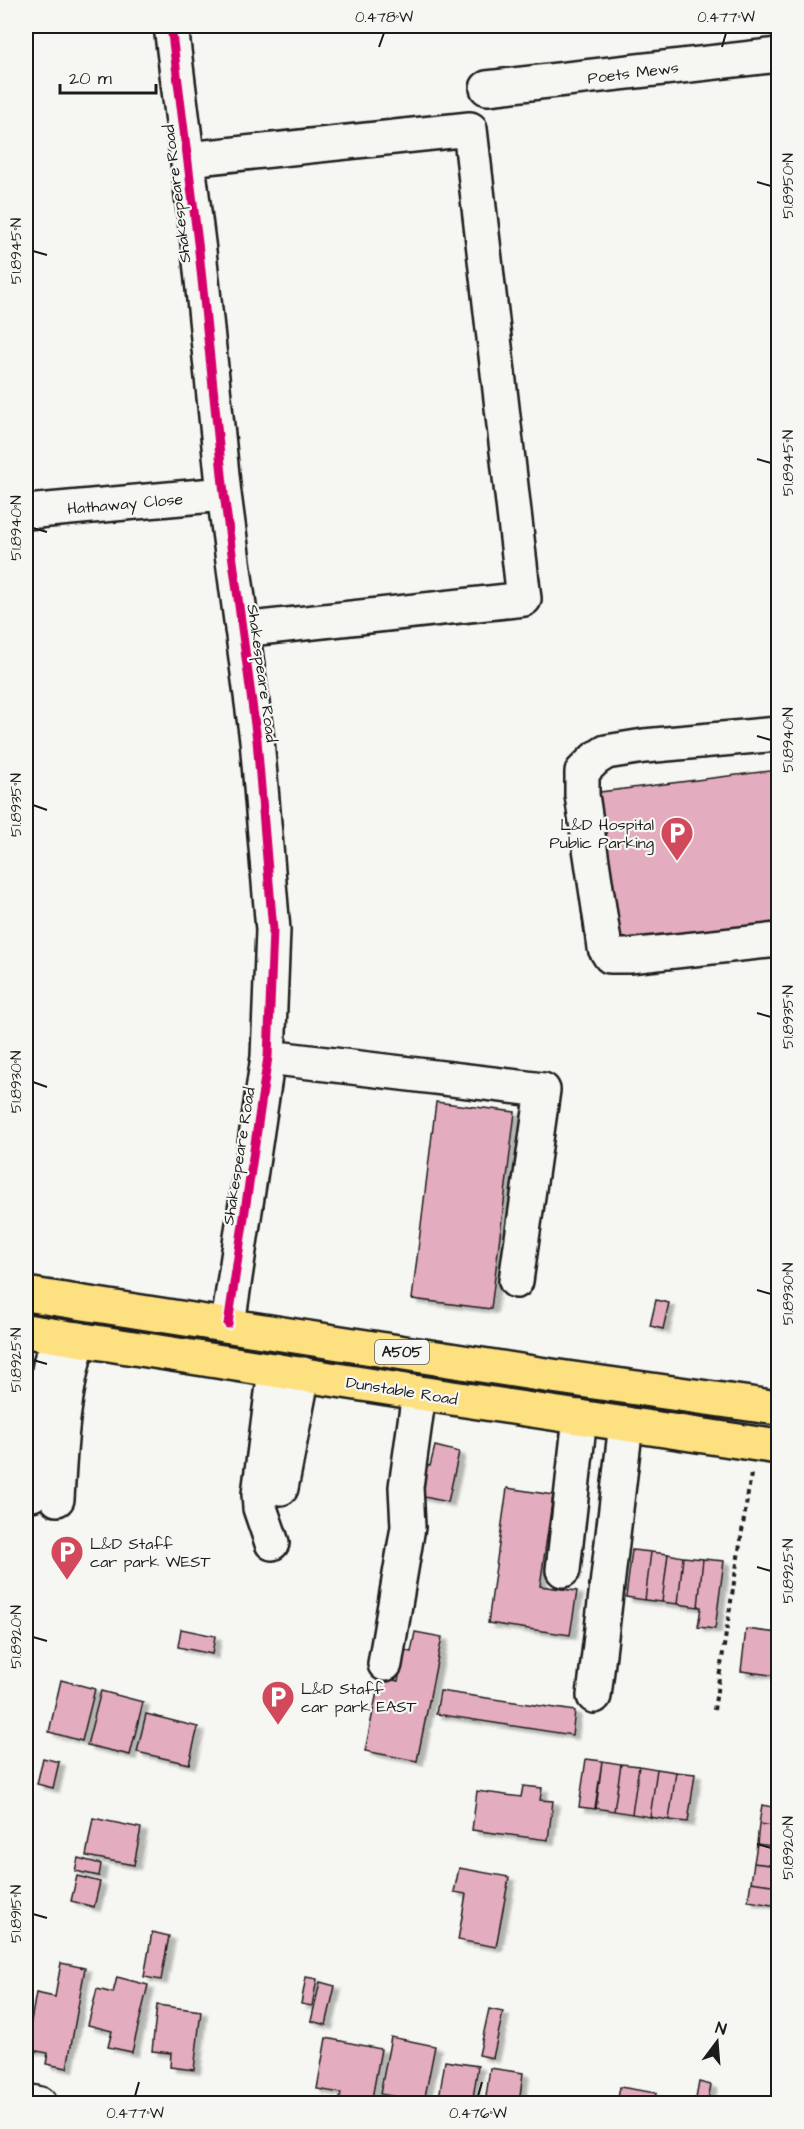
<svg xmlns="http://www.w3.org/2000/svg" width="804" height="2129" font-family="'Architects Daughter',sans-serif">
<style>
.building{fill:#e4acbf;stroke:#1c1c1c;stroke-width:1.5;filter:url(#shadow)}
.lines{fill:none;stroke-linecap:round;stroke-linejoin:round}
.minor-casing{stroke:#1c1c1c;stroke-width:38}
.major-casing{stroke:#1c1c1c;stroke-width:38}
.path{stroke:#1c1c1c;stroke-width:4;stroke-dasharray:4.5 4.5;stroke-linecap:butt}
.minor{stroke:#f6f6f2;stroke-width:33}
.major{stroke:#fde080;stroke-width:33}
.cycleway-casing{stroke:#f6f6f2;stroke-width:13}
.cycleway{stroke:#d6006c;stroke-width:9}
.ticks{fill:none;stroke:#1c1c1c;stroke-width:2}
.labels{text-anchor:middle;stroke-width:4.5;stroke-linejoin:round;paint-order:stroke}
.shield{fill:#f6f6f2;stroke:#5d5d5c;stroke-width:1.5}
.shield-label{font-size:15px;font-weight:bold;fill:#1c1c1c}
.street-label{font-size:16px;fill:#1c1c1c;stroke:#f6f6f2}
.poi-label{font-size:16px;fill:#1c1c1c;stroke:#f6f6f2;text-anchor:start}
.neatline{fill:none;stroke:#1c1c1c;stroke-width:2}
.ticks-label{font-size:15px;text-anchor:middle;fill:#1c1c1c}
</style>
<defs>
<filter id="shadow"><feDropShadow dx="6" dy="4" stdDeviation="1.5" flood-color="#0004"/></filter>
</defs>
<rect width="100%" height="100%" fill="#f6f6f2"/>
<filter id="ink" filterUnits="userSpaceOnUse"><feTurbulence type="fractalNoise" baseFrequency=".0167" numOctaves="2"/><feDisplacementMap in="SourceGraphic" scale="12" xChannelSelector="R" yChannelSelector="G"/><feConvolveMatrix kernelMatrix="1 2 1 2 8 2 1 2 1" color-interpolation-filters="sRGB"/></filter>
<g filter="url(#ink)">
<path class="building" d="M778,770V927L586,951L568,796Z
M436,1102L515,1112L491,1309L412,1299Z
M656,1300L669,1303L663,1329L650,1326Z
M435,1446L459,1452L448,1502L415,1495L422,1464L430,1466Z
M507,1488L553,1495L540,1586L577,1591L570,1635L488,1623Z
M632,1550L651,1552L645,1600L626,1597Z
M651,1552L668,1554L662,1602L645,1600Z
M668,1554L683,1557L678,1604L662,1602Z
M683,1557L703,1559L698,1607L678,1604Z
M703,1559L724,1561L715,1629L698,1627L701,1607H698Z
M181,1629L215,1636L212,1654L178,1647Z
M746,1629L778,1633V1676L741,1671Z
M415,1632L442,1637L417,1761L365,1751L380,1677L398,1681L404,1650L411,1652Z
M61,1680L95,1689L82,1741L49,1732Z
M101,1691L143,1702L130,1755L87,1745Z
M440,1691L575,1711L572,1735L436,1714Z
M146,1714L198,1727L189,1764L137,1752Z
M43,1758L59,1762L53,1788L37,1784Z
M586,1759L602,1761L596,1809L579,1807Z
M602,1761L621,1764L614,1811L595,1808Z
M621,1764L639,1766L632,1814L614,1811Z
M639,1766L657,1769L650,1817L632,1814Z
M657,1769L676,1772L669,1820L650,1817Z
M676,1772L695,1774L688,1822L669,1820Z
M523,1786L542,1788L540,1800L553,1801L548,1840L472,1830L477,1791L521,1797Z
M762,1805L778,1808V1827L759,1824Z
M93,1818L141,1828L134,1865L86,1856Z
M759,1824L778,1827V1847L757,1844Z
M757,1844L778,1847V1866L754,1863Z
M78,1858L101,1864L99,1876L75,1871Z
M754,1863L778,1866V1886L751,1882Z
M459,1868L509,1877L496,1947L458,1940L466,1894L454,1892Z
M77,1876L100,1882L94,1907L71,1901Z
M751,1882L778,1886V1906L748,1901Z
M152,1932L169,1936L161,1980L144,1977Z
M61,1963L85,1968L67,2068L46,2064L48,2053L26,2049L36,1993L55,1997Z
M117,1977L148,1985L132,2052L108,2047L112,2031L88,2025L97,1989L113,1993Z
M306,1977L317,1979L312,2006L301,2004Z
M320,1982L335,1986L326,2025L311,2021Z
M157,2005L201,2011L194,2070L170,2067L171,2053L152,2051Z
M489,2009L503,2012L493,2058L479,2055Z
M391,2037L435,2046L424,2102L380,2094Z
M326,2038L381,2049L371,2104H339L341,2093L317,2089Z
M445,2061L478,2066L472,2104H438Z
M490,2068L523,2073L519,2104H485Z
M699,2082L711,2085L707,2104H695Z
M620,2087L656,2093L654,2104H617Z
M659,2099L692,2103V2104H659Z"/>
<g class="lines">
<g class="minor-casing">
<path id="minor" d="M171,26L199,251L224,494L257,740L273,930L268,1057L228,1324
M487,88L778,55
M188,159L470,129L524,599L242,630
M26,512L224,494
M778,734L644,746L606,752L595,759L582,772V795L605,948L610,956H629L778,940
M268,1057L543,1090L516,1281
M281,1488L303,1374
M32,1494V1459L51,1360
M57,1499C60,1444 63,1392 79,1339
M272,1543L260,1508L259,1494L275,1370
M563,1570L580,1417
M385,1664L408,1527L406,1487L419,1393
M594,1696L626,1424
M26,2101L40,2104"/>
</g>
<g class="major-casing">
<path id="major" d="M26,1294L552,1376L778,1408
M26,1331L419,1393L778,1447"/>
</g>
<path class="path" d="M714,1710L751,1474"/>
<use href="#minor" class="minor"/>
<use href="#major" class="major"/>
<g class="cycleway-casing">
<path id="cycleway" d="M171,26L199,251L224,494L257,740L273,930L268,1057L228,1324"/>
</g>
<use href="#cycleway" class="cycleway"/>
</g>
</g>
<path class="ticks" d="M379,47L384,33M722,47L726,33M757,182L771,186M33,251L47,255M757,459L771,463M33,528L47,532M757,736L771,740M33,805L47,810M757,1013L771,1017M33,1082L47,1087M757,1290L771,1294M33,1360L47,1364M757,1567L771,1571M33,1637L47,1641M757,1844L771,1848M33,1914L47,1918M135,2096L139,2082M478,2096L482,2082"/>
<defs>
<g id="parking-pin" transform="scale(1.725)"><path d="M0 17L-7.5 6A9.5 9.5 0 1 1 7.5 6Z" fill="#d1495b" stroke="#f6f6f2"/><path d="M-3.5-5.5H1a3.5 3.5 0 0 1 0 7H-1V5.5H-3.5ZM-1-3.4V-.6H.8a1.4 1.4 0 0 0 0-2.8Z" fill="#fff"/></g>
</defs>
<g fill-rule="evenodd">
<use href="#parking-pin" x="677" y="833"/>
<use href="#parking-pin" x="67" y="1552"/>
<use href="#parking-pin" x="278" y="1697"/>
</g>
<g class="labels">
<rect class="shield" x="375" y="1340" width="54" height="24" rx="4.5"/>
<g class="shield-label">
<text x="402" y="1357">A505</text>
</g>
<g class="street-label">
<text transform="translate(633 72) rotate(-7)" y="6">Poets Mews</text>
<text transform="translate(176 194) rotate(-97)" y="6">Shakespeare Road</text>
<text transform="translate(125 503) rotate(-5)" y="6">Hathaway Close</text>
<text transform="translate(263 673) rotate(82)" y="6">Shakespeare Road</text>
<text transform="translate(238 1156) rotate(-81)" y="6">Shakespeare Road</text>
<text transform="translate(402 1390) rotate(9)" y="6">Dunstable Road</text>
</g>
<g class="poi-label">
<text x="654" y="830" text-anchor="end">L&amp;D Hospital<tspan x="654" dy="18">Public Parking</tspan></text>
<text x="90" y="1549">L&amp;D Staff<tspan x="90" dy="18">car park WEST</tspan></text>
<text x="301" y="1694">L&amp;D Staff<tspan x="301" dy="18">car park EAST</tspan></text>
</g>
</g>
<rect width="804" height="2129" fill="none" stroke="#f6f6f2" stroke-width="66"/>
<g transform="translate(717 2042) rotate(16)" stroke="#f6f6f2" stroke-width="4.5" paint-order="stroke">
<path d="M0-4.5L10 22L0 15L-10 22Z" fill="#1c1c1c"/>
<text y="-9" font-size="16" font-weight="bold" text-anchor="middle" fill="#1c1c1c">N</text>
</g>
<path d="M60 84v9h96v-9" fill="none" stroke="#1c1c1c" stroke-width="3"/>
<text x="69" y="84" font-size="18" fill="#1c1c1c" stroke="#f6f6f2" stroke-width="4.5" paint-order="stroke">20 m</text>
<rect x="33" y="33" width="738" height="2063" class="neatline"/>
<g class="ticks-label">
<text x="384" y="22">0.478°W</text>
<text x="726" y="22">0.477°W</text>
<text transform="translate(788 186) rotate(-90)" y="5">51.8950°N</text>
<text transform="translate(16 251) rotate(-90)" y="5">51.8945°N</text>
<text transform="translate(788 463) rotate(-90)" y="5">51.8945°N</text>
<text transform="translate(16 528) rotate(-90)" y="5">51.8940°N</text>
<text transform="translate(788 740) rotate(-90)" y="5">51.8940°N</text>
<text transform="translate(16 805) rotate(-90)" y="5">51.8935°N</text>
<text transform="translate(788 1017) rotate(-90)" y="5">51.8935°N</text>
<text transform="translate(16 1082) rotate(-90)" y="5">51.8930°N</text>
<text transform="translate(788 1294) rotate(-90)" y="5">51.8930°N</text>
<text transform="translate(16 1360) rotate(-90)" y="5">51.8925°N</text>
<text transform="translate(788 1571) rotate(-90)" y="5">51.8925°N</text>
<text transform="translate(16 1637) rotate(-90)" y="5">51.8920°N</text>
<text transform="translate(788 1848) rotate(-90)" y="5">51.8920°N</text>
<text transform="translate(16 1914) rotate(-90)" y="5">51.8915°N</text>
<text x="135" y="2118">0.477°W</text>
<text x="478" y="2118">0.476°W</text>
</g>
</svg>
